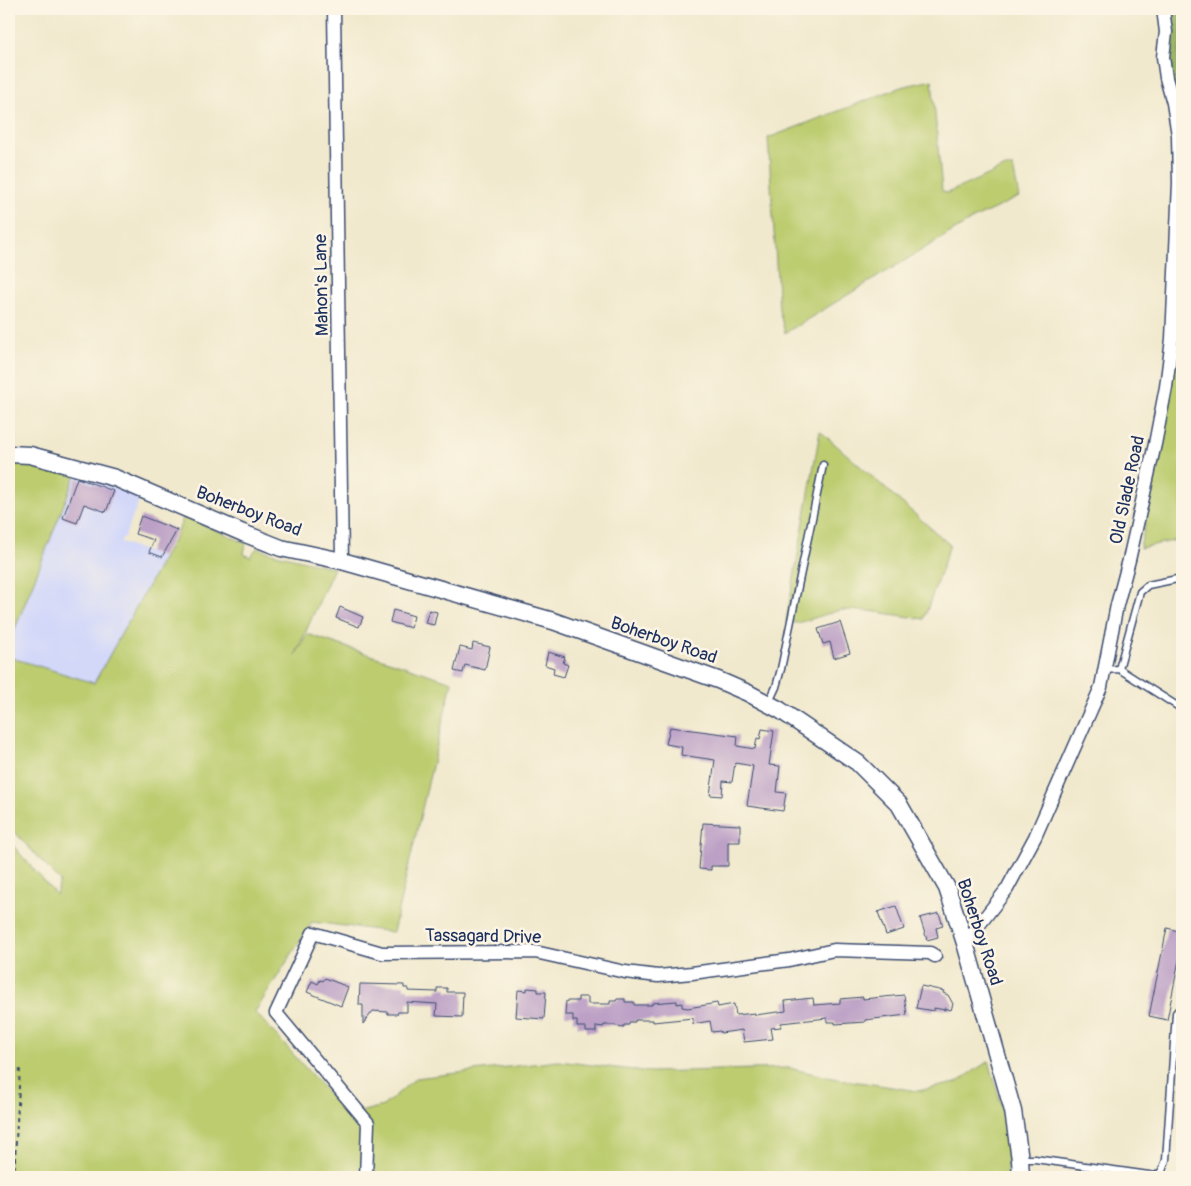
<svg xmlns="http://www.w3.org/2000/svg" width="1191" height="1186" font-family="Pangolin,sans-serif">
<style>
.built{fill:#d3d8f9}
.green{fill:#bccc6e;stroke:#6c7e66}
.forest{fill:#95b061;stroke:#587060}
.building{fill:#bca0c6}
.lines{fill:none;stroke-linecap:round;stroke-linejoin:round}
.service-casing{stroke:#3b4b6f;stroke-width:9}
.minor-casing{stroke:#3b4b6f;stroke-width:15}
.tertiary-casing{stroke:#3b4b6f;stroke-width:19}
.path{stroke:#3b4b6f;stroke-width:2;stroke-dasharray:4 4;stroke-linecap:butt}
.service{stroke:#fff;stroke-width:6}
.minor{stroke:#fff;stroke-width:12}
.tertiary{stroke:#fff;stroke-width:16}
.labels{text-anchor:middle;stroke-width:5;stroke-linejoin:round;paint-order:stroke}
.street-label{font-size:18px;fill:#1b2f5e;stroke:#fcf5e5}
</style>
<rect width="100%" height="100%" fill="#fcf5e5"/>
<filter id="ink" filterUnits="userSpaceOnUse"><feTurbulence type="fractalNoise" baseFrequency=".02" numOctaves="2"/><feDisplacementMap in="SourceGraphic" scale="10" xChannelSelector="R" yChannelSelector="G"/><feConvolveMatrix kernelMatrix="1 2 1 2 8 2 1 2 1" color-interpolation-filters="sRGB"/></filter>
<filter id="wash" filterUnits="userSpaceOnUse"><feTurbulence type="fractalNoise" baseFrequency=".0096" numOctaves="4" result="noise"/><feDisplacementMap in="SourceGraphic" scale="20" xChannelSelector="R" yChannelSelector="G"/><feGaussianBlur stdDeviation="1.12" result="paint"/><feColorMatrix in="noise" values="0 0 0 0 0 0 0 0 0 0 0 0 0 0 0 0 0 1.4 0 .05"/><feComposite in="paint" operator="in"/></filter>
<g filter="url(#wash)">
<rect width="100%" height="100%" fill="#f1e9cd"/>
<path class="built" d="M76,474L120,490L140,499L125,536L121,540V542L164,558L94,683L9,657V644Z"/>
<path class="green" d="M932,80L942,191L947,193L1006,167H1013L1019,197L973,219L785,333L779,310L768,138L901,87Z
M1182,279V539L1140,548L1162,445L1174,368Z
M820,431L950,545L924,619L870,611L840,610L798,623L786,622Z
M9,461L49,466L76,474L9,644Z
M183,517L190,519L246,543L244,554L250,557L257,548L272,553L334,568L295,656L307,634L452,682L393,932L312,922L255,1012L348,1115L383,1106L416,1078L558,1061L650,1072L789,1068L832,1078L918,1091L956,1083L989,1061L1005,1118L1008,1177H9V841L56,895L60,881L9,826V657L94,683L178,532Z"/>
<path class="forest" d="M1164,9H1182V40L1179,51L1180,71L1182,76V122L1169,72Z"/>
<g id="blocks">
<path class="building" d="M77,478L114,491L106,512L84,504L77,523L63,518Z
M141,516L177,530L162,557L149,552L154,540L135,534Z
M340,607L363,617L359,627L336,618Z
M393,610L414,616L411,628L390,622Z
M429,610L437,612L434,625L425,623Z
M840,622L850,653L834,658L830,642L823,644L818,629Z
M473,643L490,647L485,670L465,665L463,673L454,671L460,647L472,650Z
M548,652L565,657L563,663L568,665L564,677L553,674L554,668L545,665Z
M670,727L738,736L737,746L755,749L757,738L760,739L762,729L774,731L769,765L780,766L777,792L786,793L783,811L747,806L753,766L735,763L732,782L723,781L722,796L710,795L715,760L681,755L682,747L666,744Z
M703,823L740,825V842H728V866H711V870L699,869Z
M896,906L904,929L886,935L878,912Z
M939,913L943,926L936,928L938,937L927,940L920,918Z
M1167,928L1182,932V945L1167,1020L1149,1016Z
M325,978L348,987L341,1006L307,992L312,981L318,984L320,980L323,981Z
M360,984L404,985V988H408V991L437,992V988H447V992H463L462,1017L436,1016L437,1004L407,1002V1012H398L397,1014H388V1012L373,1011L363,1024V1005H359Z
M921,986L944,991L943,993L948,995L953,1004L951,1010L945,1008V1010L934,1008V1011L916,1008Z
M527,988L538,989V992H546L544,1019L516,1017L518,990L527,991Z
M904,995L907,1015L865,1020V1022L835,1024V1022H827V1018L781,1023V1027L771,1028L773,1039L744,1042L742,1030L721,1033L720,1031L712,1032L710,1021L693,1024V1018L653,1022V1020H635V1022H629V1025H624V1027L616,1026V1025H604L603,1027L596,1026V1032H586V1027H577V1021H573V1015H565L566,1001H578V997H588V1004H610V1001H616L617,999H625V1002H634V1005H652V1003L677,1001V1004L682,1003V1007L688,1008L717,1003L718,1007L734,1004L736,1015L755,1013V1015L786,1011L785,1001L813,998L814,1005L840,1003V999L863,997V999Z"/>
</g>
</g>
<g filter="url(#ink)">
<use href="#blocks" fill-opacity="0" stroke="#3b4b6f" stroke-width="1"/>
<g class="lines">
<g class="service-casing">
<path id="service" d="M1119,669L1140,592L1148,585L1182,578
M1104,670L1119,669L1182,709
M769,702L776,687L781,669L823,465
M1020,1159H1035L1156,1176L1162,1171L1166,1160L1176,1013L1182,1006"/>
</g>
<g class="minor-casing">
<path id="minor" d="M334,9L342,561
M965,943L1007,889L1035,837L1101,687L1117,605L1129,560L1155,444L1166,387L1172,339L1179,183L1178,135L1173,103L1166,78L1163,57L1166,32L1163,9
M366,1177L368,1123L276,1013L313,933L382,953L535,952L625,972L658,976L692,973L789,960L834,950L930,953L935,956"/>
</g>
<g class="tertiary-casing">
<path id="tertiary" d="M9,454L30,455L115,478L243,533L281,548L342,561L553,621L718,680L748,693L780,710L858,763L899,804L947,888L965,943L1013,1111L1020,1159L1021,1177"/>
</g>
<path class="path" d="M14,1177L20,1068"/>
<use href="#service" class="service"/>
<use href="#minor" class="minor"/>
<use href="#tertiary" class="tertiary"/>
</g>
</g>
<g class="labels">
<g class="street-label">
<text transform="translate(321 285) rotate(-91)" y="6">Mahon's Lane</text>
<text transform="translate(1127 490) rotate(-78)" y="6">Old Slade Road</text>
<text transform="translate(249 511) rotate(21)" y="6">Boherboy Road</text>
<text transform="translate(664 640) rotate(19)" y="6">Boherboy Road</text>
<text transform="translate(980 932) rotate(72)" y="6">Boherboy Road</text>
<text transform="translate(483 936) rotate(1)" y="6">Tassagard Drive</text>
</g>
</g>
<rect width="1191" height="1186" fill="none" stroke="#fcf5e5" stroke-width="30"/>
</svg>
